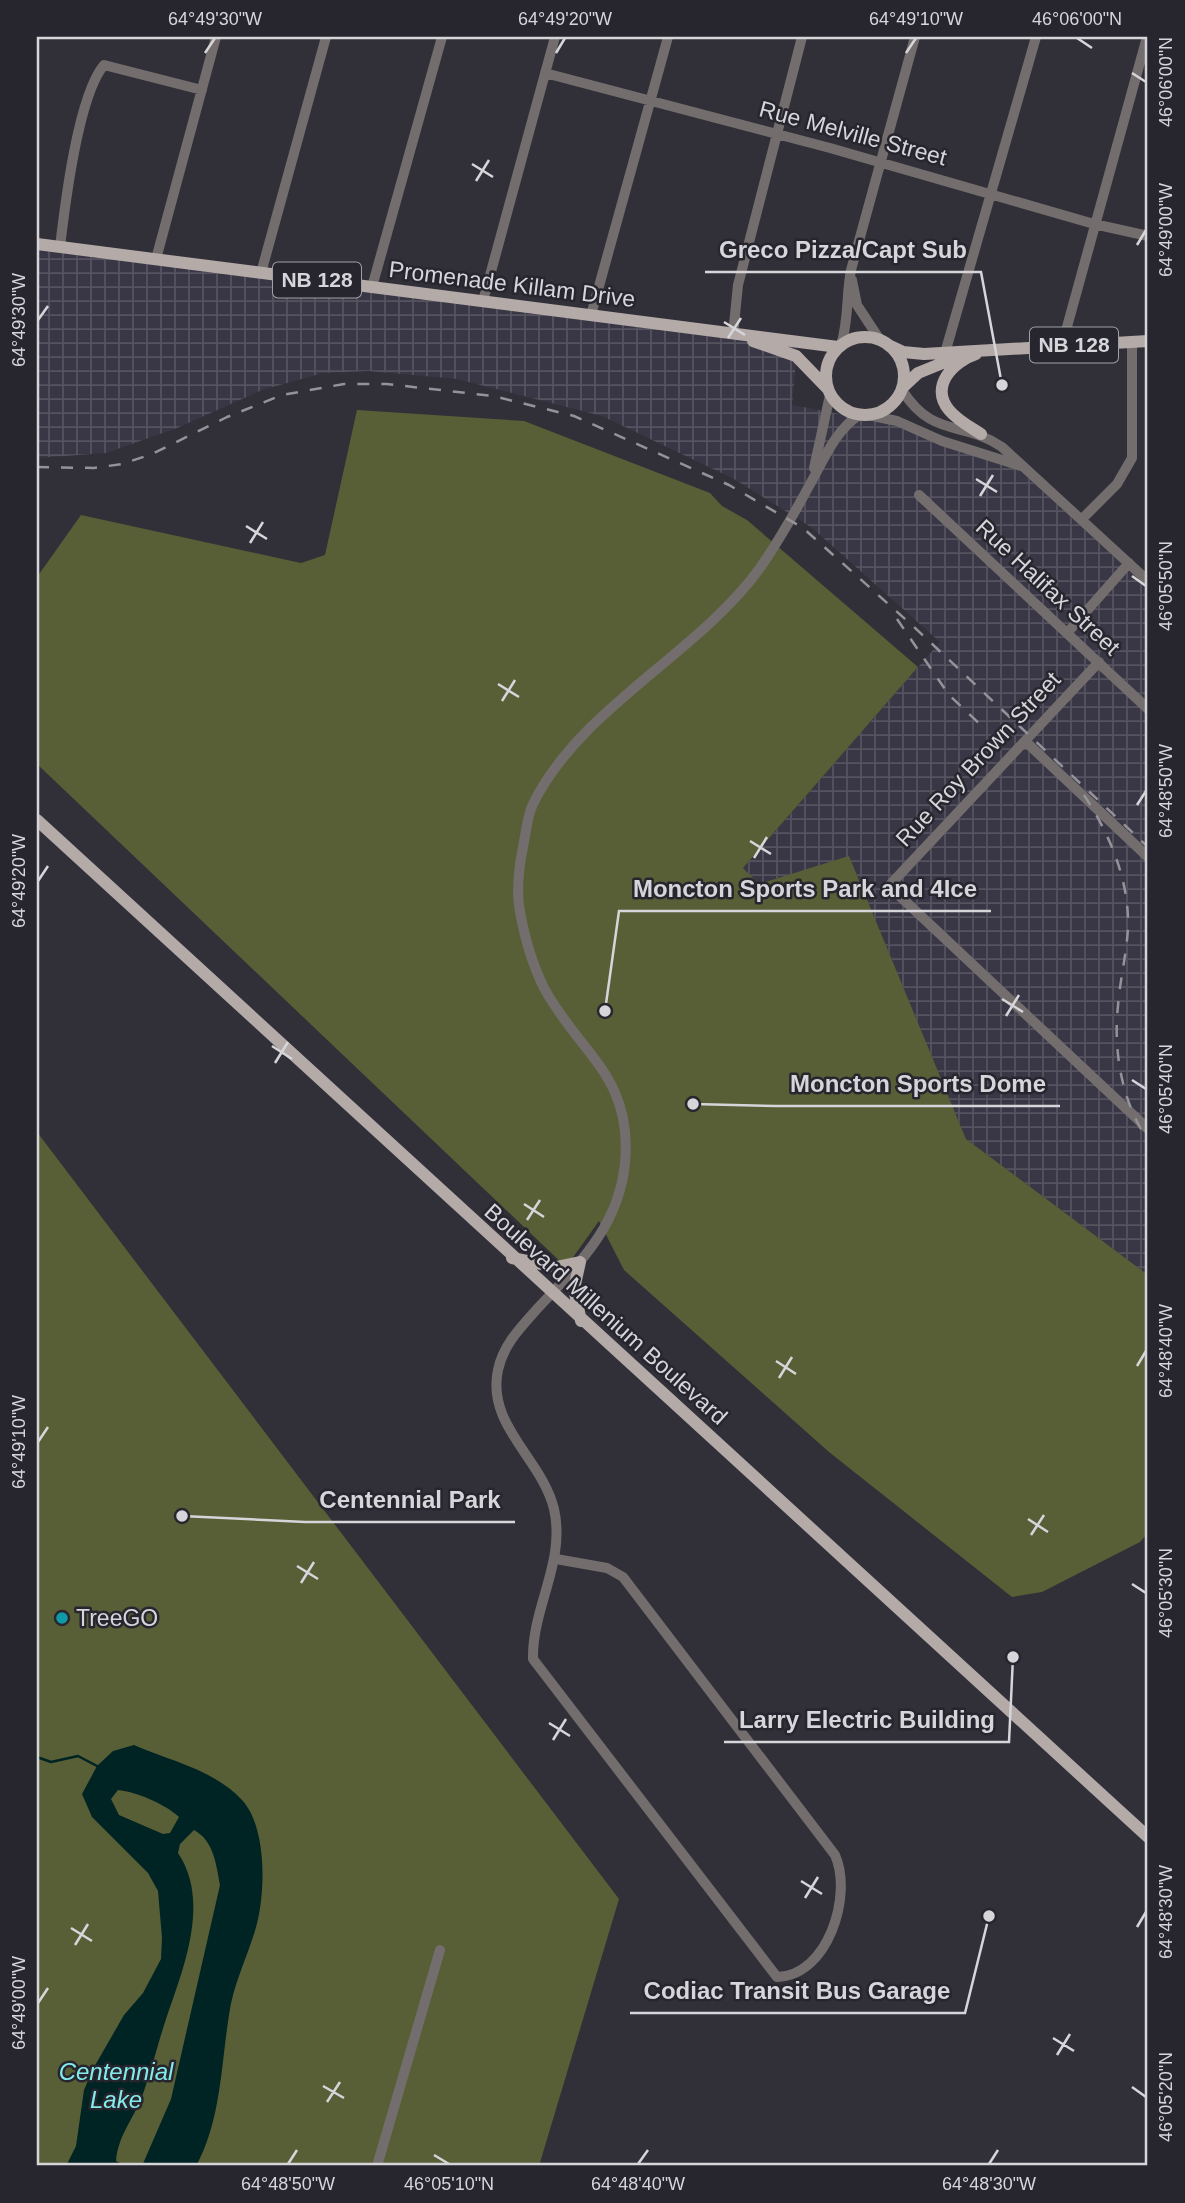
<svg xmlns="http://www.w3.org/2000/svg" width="1185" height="2203" font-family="Helvetica,sans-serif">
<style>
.industrial{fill:url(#industrial-grid)}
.green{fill:#585f36}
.water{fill:#002323;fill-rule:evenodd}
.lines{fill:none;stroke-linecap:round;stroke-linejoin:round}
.stream{stroke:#002323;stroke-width:2.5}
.minor{stroke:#736e6d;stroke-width:10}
.major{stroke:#b4aaa8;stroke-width:12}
.rail{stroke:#94939a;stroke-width:2.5;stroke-dasharray:12 12;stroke-linecap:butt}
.ticks{fill:none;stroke:#d5d5da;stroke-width:2.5}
.culture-dot{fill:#0f9aa8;stroke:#27262e;stroke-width:2.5}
.labels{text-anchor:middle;stroke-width:5;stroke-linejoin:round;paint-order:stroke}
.shield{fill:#27262e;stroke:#a1a0a6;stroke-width:2}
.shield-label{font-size:21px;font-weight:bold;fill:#d5d5da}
.street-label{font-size:23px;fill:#d5d5da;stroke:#27262e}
.poi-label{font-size:23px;fill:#d5d5da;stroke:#27262e;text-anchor:start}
.water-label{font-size:24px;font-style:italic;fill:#83ebeb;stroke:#27262e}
.leader{fill:none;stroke:#d5d5da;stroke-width:2.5}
.callout-dot{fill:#d5d5da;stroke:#27262e;stroke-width:2.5}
.callout-label{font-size:24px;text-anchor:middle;font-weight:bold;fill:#d5d5da;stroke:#27262e;stroke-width:5;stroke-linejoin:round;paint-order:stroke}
.neatline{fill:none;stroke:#d5d5da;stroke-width:2.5}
.ticks-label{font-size:18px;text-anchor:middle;fill:#d5d5da}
</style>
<defs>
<pattern id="industrial-grid" width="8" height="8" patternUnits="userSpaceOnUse" patternTransform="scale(1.75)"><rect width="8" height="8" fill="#393745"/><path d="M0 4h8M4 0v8" fill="none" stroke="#55535f"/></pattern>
</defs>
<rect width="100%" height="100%" fill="#313038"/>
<path class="industrial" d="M37,246L798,340L792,405L894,424L972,446L1023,473L1148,588V1275L966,1139L849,857L759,884L743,868L940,642L811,527L734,479L602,416L457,379L368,371L323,373L262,390L177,428L106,453L37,458Z"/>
<path class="green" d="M357,410L524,421L710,493L722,506L747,520L918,667L743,868L759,884L849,856L966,1139L1148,1275V1533L1140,1542L1042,1592L1012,1597L829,1452L624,1270L599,1221L566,1267L37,764V577L81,515L301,563L325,555Z
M37,1132L619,1899L539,2166H402L392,2163L390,2166H37Z"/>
<path class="water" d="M134,1745C170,1761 213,1769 242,1800C268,1828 266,1899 254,1934C245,1962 233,1986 229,2015C221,2065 221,2121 196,2166H142L171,2099L220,1885C216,1864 214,1841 194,1830L180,1844L178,1853C211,1902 183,1969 166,2019C158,2043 152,2068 144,2091C136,2116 118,2134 116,2161L126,2166H66L76,2146L84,2090L93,2069L124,2015L143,1993L161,1959L162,1938L158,1891L148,1873L92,1817L82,1794L97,1766L113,1751ZM118,1790C137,1792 165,1804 179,1817L170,1833L163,1834L119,1815L111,1799Z"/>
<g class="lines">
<path class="stream" d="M37,1757L51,1762L78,1756L97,1766"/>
<path class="minor" d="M545,73L830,148L1094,224L1148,236
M60,247C65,204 78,96 104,65L202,90
M156,259L216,37
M261,273L326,37
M852,280L857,305L880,340
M372,287L442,37
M483,301L555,37
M591,315L668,37
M733,334L738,285L802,37
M841,345C849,320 846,295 851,270L915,37
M1062,345L1147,37
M945,353L1036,37
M902,390C933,439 963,420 1002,447L1148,581
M868,415L897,421L942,441L1021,466
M814,468L830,395
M919,495L1148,709
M1082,519L1117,484L1132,458V342
M1068,632L1129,563
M1099,662L889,886L1148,1129
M1025,741L1148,857
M556,1559L607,1568L623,1577L835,1855C853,1895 828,1976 777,1977L533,1659C532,1607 566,1562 554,1509C542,1459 486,1425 498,1370C503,1345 521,1327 537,1309C579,1264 619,1226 625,1163C633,1076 579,1053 544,988C532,964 525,939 520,912C516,892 519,867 523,847C526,833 527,816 533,804C580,708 698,654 760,568C778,542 794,514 809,486C824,460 834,432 859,415
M377,2166L440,1950"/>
<path class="major" d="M37,244L838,347
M826 376a39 39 0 1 1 78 0a39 39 0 1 1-78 0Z
M753,341L796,356L827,388
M888,345L903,352L924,354L1148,341
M976,354C954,361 929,386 949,410C957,420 970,427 981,434
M903,387L918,373L955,358
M37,820L1148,1837
M512,1258L556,1267L580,1262
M580,1262L574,1289L581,1321"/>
<path class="rail" d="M37,467L94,468L122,464L152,454L227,417L282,395L344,384H387L493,396L574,416L729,485L803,528L913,626L1148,847
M897,619L949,695L985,729
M1084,795C1109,833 1129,879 1128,926C1127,953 1120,979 1118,1006C1113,1051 1122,1103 1148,1140"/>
</g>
<path class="ticks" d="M1077,38L1092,48M205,53L215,38M556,53L565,38M906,53L916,38M1132,73L1146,82M472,164L493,177M476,181L489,160M1137,245L1146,230M38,320L48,306M724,322L745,335M728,338L741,318M976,479L997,492M980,496L993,475M246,526L267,539M250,543L263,522M1132,576L1146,586M498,684L519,697M502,701L515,680M1137,805L1146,791M750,841L771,854M754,858L767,837M38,881L48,866M1002,999L1023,1012M1006,1016L1019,995M272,1046L292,1059M275,1063L288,1042M1132,1080L1146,1089M524,1204L544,1217M527,1220L540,1200M776,1361L796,1374M1137,1366L1146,1351M779,1378L792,1357M38,1442L48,1427M1028,1519L1048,1532M1031,1535L1044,1515M297,1566L318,1579M301,1583L314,1562M1132,1584L1146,1593M549,1723L570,1736M553,1740L566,1719M801,1881L822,1894M805,1898L818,1877M1137,1927L1146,1912M71,1928L92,1941M75,1945L88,1924M38,2003L48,1988M1053,2038L1074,2051M1057,2055L1070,2034M323,2086L344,2098M1132,2087L1146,2097M327,2102L340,2082M434,2155L449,2164M288,2164L297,2150M638,2164L648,2150M989,2164L998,2150"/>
<circle class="culture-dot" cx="62" cy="1618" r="7"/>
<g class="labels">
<g class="shield">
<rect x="273" y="262.5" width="88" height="35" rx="5"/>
<rect x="1030" y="327.5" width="88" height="35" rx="5"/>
</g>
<g class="shield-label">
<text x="317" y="287">NB 128</text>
<text x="1074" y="352">NB 128</text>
</g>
<g class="street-label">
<text transform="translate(853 133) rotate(15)" y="8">Rue Melville Street</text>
<text transform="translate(512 284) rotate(7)" y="8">Promenade Killam Drive</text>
<text transform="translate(1048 587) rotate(43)" y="8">Rue Halifax Street</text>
<text transform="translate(978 759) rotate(-47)" y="8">Rue Roy Brown Street</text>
<text transform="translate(606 1314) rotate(42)" y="8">Boulevard Millenium Boulevard</text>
</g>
<g class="poi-label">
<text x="76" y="1626">TreeGO</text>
</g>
<g class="water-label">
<text x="116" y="2080">Centennial<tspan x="116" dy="28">Lake</tspan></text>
</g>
</g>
<path class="leader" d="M1002 385L981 272H705M605 1011L619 911H991M693 1104L776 1106H1060M182 1516L305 1522H515M1013 1657L1009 1742H724M989 1916L965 2013H630"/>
<g class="callout-dot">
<circle cx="1002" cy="385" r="7"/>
<circle cx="605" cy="1011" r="7"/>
<circle cx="693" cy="1104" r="7"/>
<circle cx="182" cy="1516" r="7"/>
<circle cx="1013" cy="1657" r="7"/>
<circle cx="989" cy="1916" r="7"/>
</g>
<g class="callout-label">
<text x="843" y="258">Greco Pizza/Capt Sub</text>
<text x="805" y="897">Moncton Sports Park and 4Ice</text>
<text x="918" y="1092">Moncton Sports Dome</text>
<text x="410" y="1508">Centennial Park</text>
<text x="867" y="1728">Larry Electric Building</text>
<text x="797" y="1999">Codiac Transit Bus Garage</text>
</g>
<rect width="1185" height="2203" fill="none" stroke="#27262e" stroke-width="77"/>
<rect x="38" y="38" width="1108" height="2126" class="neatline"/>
<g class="ticks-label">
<text x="215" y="25">64°49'30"W</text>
<text x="565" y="25">64°49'20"W</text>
<text x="916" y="25">64°49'10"W</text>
<text x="1077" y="25">46°06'00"N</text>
<text transform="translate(1166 82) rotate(-90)" y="6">46°06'00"N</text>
<text transform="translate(1166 230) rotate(-90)" y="6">64°49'00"W</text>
<text transform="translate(19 320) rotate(-90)" y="6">64°49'30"W</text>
<text transform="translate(1166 586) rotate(-90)" y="6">46°05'50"N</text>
<text transform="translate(1166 791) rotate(-90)" y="6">64°48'50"W</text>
<text transform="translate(19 881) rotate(-90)" y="6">64°49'20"W</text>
<text transform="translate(1166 1089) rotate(-90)" y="6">46°05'40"N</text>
<text transform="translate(1166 1351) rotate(-90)" y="6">64°48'40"W</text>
<text transform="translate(19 1442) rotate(-90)" y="6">64°49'10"W</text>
<text transform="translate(1166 1593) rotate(-90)" y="6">46°05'30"N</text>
<text transform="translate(1166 1912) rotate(-90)" y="6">64°48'30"W</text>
<text transform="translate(19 2003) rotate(-90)" y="6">64°49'00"W</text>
<text transform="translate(1166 2097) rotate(-90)" y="6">46°05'20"N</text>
<text x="288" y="2190">64°48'50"W</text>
<text x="449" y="2190">46°05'10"N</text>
<text x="638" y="2190">64°48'40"W</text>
<text x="989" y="2190">64°48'30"W</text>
</g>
</svg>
